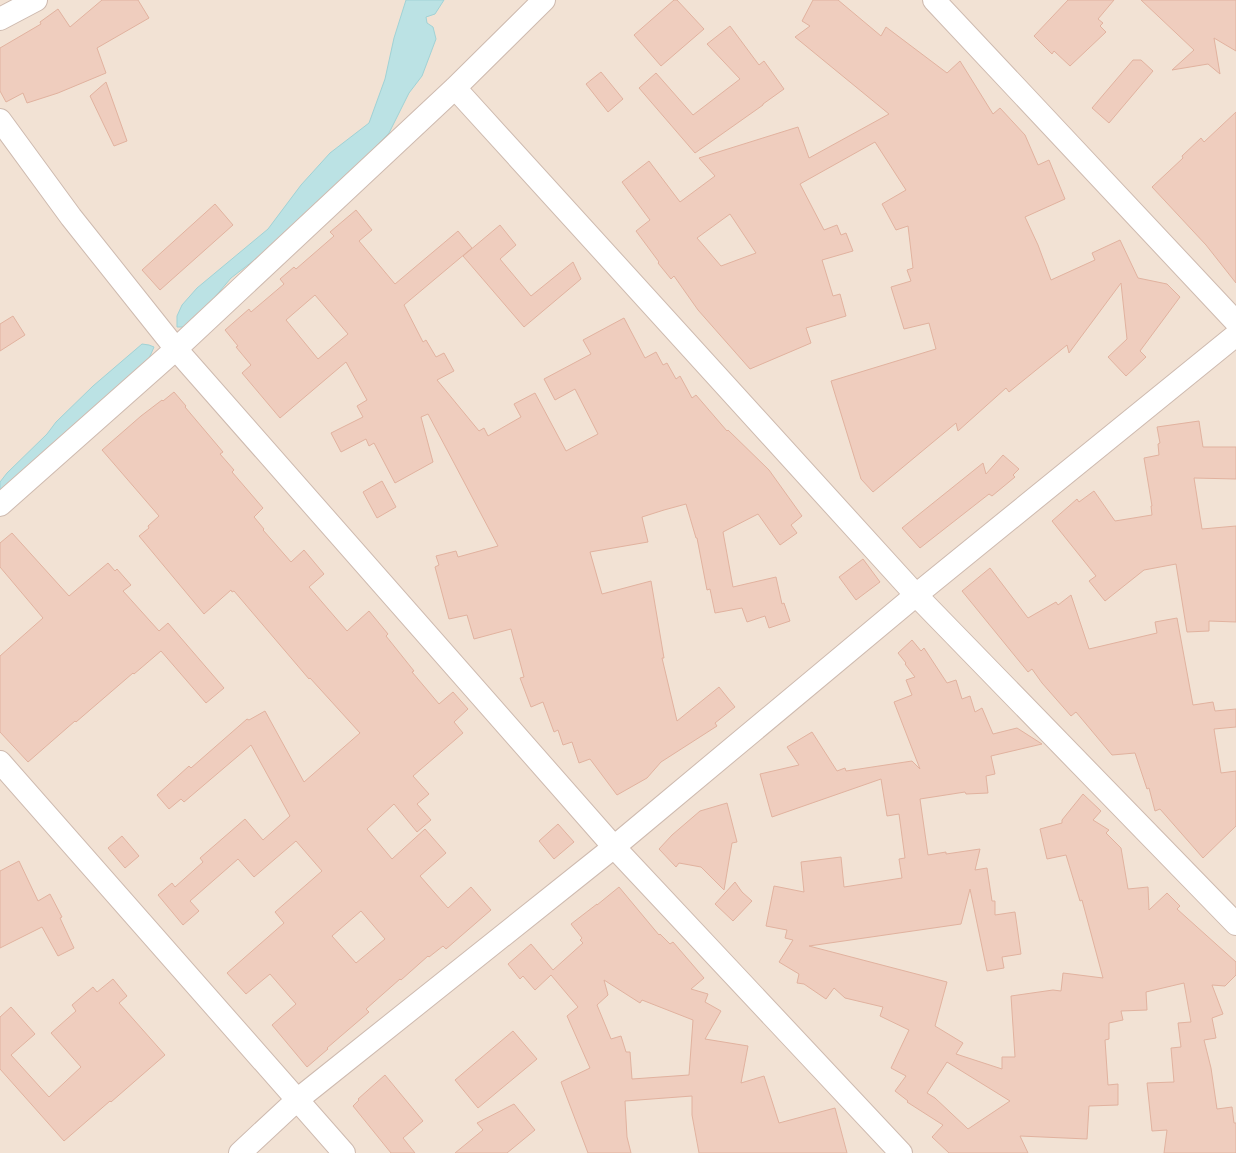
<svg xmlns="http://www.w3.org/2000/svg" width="1236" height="1153" font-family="Ubuntu,sans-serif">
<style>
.residential{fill:#f2e2d4}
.water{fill:#bbe2e4;stroke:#a1d2d5}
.building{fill:#efcdbe;stroke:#e1b29f;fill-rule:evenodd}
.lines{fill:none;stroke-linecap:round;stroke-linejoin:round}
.minor-casing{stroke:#cebaaf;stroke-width:24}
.minor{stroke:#fff;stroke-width:22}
</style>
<rect width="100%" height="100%" fill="#fbf0e5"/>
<path class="residential" d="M0,0H1236V1153H0Z"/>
<path class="water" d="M406,0H444L435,14L426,17L427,23L433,27L436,39L422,76L409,93L389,133L288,234L231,278L203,311L186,327H177V316L182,305L197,288L268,229L301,185L330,153L369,123L385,79L394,38Z
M142,344L149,345L154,347L147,363L0,494V482L7,473L47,434L56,422L93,386Z"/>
<path class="building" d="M102,0H138L149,18L97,48L106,73L58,93L27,103L23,93L6,102L0,91V48L41,24L40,22L58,9L70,27Z
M674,0H677L704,29L661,66L634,35Z
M813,0H838L881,36L886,27L947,73L960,61L993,114L1000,108L1025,135L1038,165L1049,160L1065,199L1025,217L1038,245L1051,280L1095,260L1092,253L1120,240L1138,278L1167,284L1180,297L1140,351L1146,357L1126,376L1108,357L1127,339L1121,283L1069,353L1067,345L1009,392L1006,388L958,431L956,423L873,492L861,479L831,381L936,349L929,323L904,329L891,287L911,281L907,270L913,268L908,226L896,230L882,204L906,190L875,142L800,184L824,230L837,225L841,235L846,233L853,251L822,260L833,296L840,294L846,316L806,328L811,343L750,369L698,310L674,276L671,279L658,263L659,262L636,231L650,220L622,182L649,161L680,202L715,176L699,158L798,127L809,158L889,114L795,37L810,26L802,21ZM730,214L756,253L721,266L697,238Z
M1068,0H1114L1098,19L1103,23L1100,26L1106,32L1070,66L1054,51L1052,54L1034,36Z
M1141,0H1236V51L1214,38L1220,74L1208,64L1172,70L1194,50Z
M730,26L759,65L764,61L784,89L763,104V105L695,153L639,88L656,73L693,115L740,79L707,44Z
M1133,60H1141L1153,71L1109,123L1092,108Z
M601,72L623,99L608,112L586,84Z
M106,82L127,141L114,146L90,96Z
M1236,112V283L1206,245L1152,187L1183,158L1182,156L1201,138L1204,142Z
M215,204L233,225L160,290L142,270Z
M356,210L372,230L359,241L395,284L458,231L472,248L404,305L423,342L426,340L436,357L444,353L454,371L437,380L479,431L484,428L488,436L521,417L514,404L535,393L566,451L598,434L575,389L555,400L544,379L591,354L583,340L624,318L645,358L656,352L663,365L667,363L676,379L680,376L692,398L696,395L727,431L728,430L769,470L802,516L791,525L797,533L780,545L758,514L723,532L733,587L776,577L782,604L784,603L790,621L769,628L765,616L747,622L742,608L715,613L710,589L707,590L697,538H696L686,504L664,510L642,517L648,542L590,552L602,594L651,581L664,658H662L677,721L719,687L735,707L715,723L717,726L661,762L647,778L617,795L590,759L579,763L572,742L563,745L558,730L554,732L543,702L531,707L520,678L524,677L511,629L474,639L467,615L449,619L435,567L439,565L436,556L456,551L458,557L498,546L428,414L421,417L433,462L395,483L374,443L369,446L366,439L341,452L331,433L363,417L357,406L367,400L346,362L280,418L242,373L251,365L236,347L238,346L225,330L249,309L251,312L284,284L280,279L294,267L296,269L334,236L330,232ZM315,295L348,334L318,359L286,320Z
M500,225L516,245L500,259L531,296L573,262L581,279L524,327L463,256Z
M13,316L25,335L0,351V324Z
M174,392L186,406L185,407L223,452L220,454L234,470L232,472L263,508L254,517L264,529L263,530L291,562L304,550L324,574L309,587L347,631L369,611L388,634L386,636L414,671L412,672L439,704L453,692L468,709L454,722L463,733L413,776L429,794L417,804L431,820L417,832L394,804L367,829L392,859L425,829L446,853L420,876L448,908L471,887L491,910L446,949L443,946L429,957L428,956L401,980L400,979L366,1009L369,1012L327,1048L328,1049L307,1067L272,1025L296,1004L270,974L246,994L227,973L284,923L275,912L322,871L296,841L254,877L238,859L190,901L199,911L183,925L158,895L172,883L175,887L203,862L200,858L245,819L263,840L290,816L251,745L184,802L181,799L169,809L157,795L189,766L191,768L247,719L249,720L265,711L304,782L360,733L310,678L309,679L234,591L232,592L231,590L204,614L139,536L149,528L148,526L159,516L102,450L141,416L162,400L163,401ZM361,911L385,939L356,963L332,936Z
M1199,421L1203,447H1236V479L1194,478L1202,529L1236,526V622L1209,621V631L1187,632L1176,564L1144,570L1105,601L1089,581L1096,576L1052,521L1077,499L1079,502L1094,491L1115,521L1152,515L1151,506H1152L1144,458L1159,455L1158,444L1160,443L1157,427Z
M1003,455L1019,469L1013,475L1015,477L992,496L989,494L920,548L902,528L983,463L986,474Z
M382,481L396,507L377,518L363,492Z
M12,533L69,596L108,563L115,571L117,569L131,585L123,591L159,631L168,623L224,688L206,703L161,651L134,674L133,673L76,722L75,721L28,762L0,732V656L43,618L0,567V543Z
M863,559L880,582L856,600L839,577Z
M990,568L1028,618L1056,602L1058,605L1071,595L1089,649L1157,633L1155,622L1177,618L1193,705L1213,702L1215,711L1236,709V727L1214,729L1221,773L1236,771V826L1203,858L1160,809L1155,811L1149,788L1147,789L1135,753L1112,755L1076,712L1071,716L1042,683L1032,669L1028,672L962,591Z
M912,640L921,651L924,648L947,683L956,680L962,699L970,696L975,712L982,708L993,734L1017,728L1042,744L991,756L995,774L986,776L988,793L966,794L965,792L920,799L928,855L946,852V854L980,849L975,870L987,868L992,901H995V915L1015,912L1021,954L1002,957L1004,968L987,971L970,889L961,924L809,946L947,982L935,1026L963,1043L956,1054L1002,1069V1057H1015L1011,996L1053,990L1061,991L1063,973L1103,978L1082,900L1080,901L1066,855L1047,859L1040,829L1062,823V820L1083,794L1101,811L1093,820L1109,830L1106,833L1121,848L1128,889L1148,887L1149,910L1167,893L1180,906L1177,909L1236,962V975L1225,986L1212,985L1223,1014L1212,1018L1216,1038L1204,1040L1211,1068L1217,1109L1232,1107L1234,1123H1236V1153H1164L1167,1130L1152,1131L1147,1083L1174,1082L1171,1048L1181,1047L1178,1023L1191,1022L1184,983L1146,992L1147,1010L1121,1011L1123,1020L1109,1023V1039L1105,1040L1108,1085L1118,1084V1105L1089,1106L1087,1139L1020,1136L1028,1153H949L932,1137L943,1125L907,1102L908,1101L895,1091L906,1076L891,1068L909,1030L880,1016L883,1007L845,998L834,988L826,999L804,984L797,983L799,974L779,962L793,940L785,938L787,930L766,926L774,886L804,892L801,862L841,857L844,887L902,878L899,859L905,858L899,814L887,816L881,779L772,817L760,774L799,765L787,747L812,732L837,771L845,768L846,771L912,761L920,769L894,702L912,695L906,680L915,677L905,664L906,663L898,653ZM947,1062L1010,1101L968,1129L935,1098L927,1093Z
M727,803L737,842L732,843L724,890L701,867L679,863L676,867L659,849L672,835L700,811Z
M558,824L574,842L554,859L539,841Z
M122,836L139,856L125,868L108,848Z
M19,861L38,901L50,894L62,917L60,918L74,948L58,956L42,927L0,948V871Z
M735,882L742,892L752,901L733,921L715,904Z
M619,887L659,935L660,934L670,944L673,942L704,978L691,989L708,994L705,1002L721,1011L705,1039L748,1046L741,1083L764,1076L779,1123L835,1108L847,1153H699L692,1115V1096L625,1101L627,1137L631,1153H588L561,1082L590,1068L567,1016L578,1007L551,975L535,990L523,976L520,979L508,964L531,944L553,970L583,943L580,940L582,938L571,924L597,904V905ZM604,980L640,1003L642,1000L693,1020L689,1075L632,1079L630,1052H626L621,1036L611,1039L597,1005L608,995Z
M113,979L127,996L119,1003L165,1055L111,1102L110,1101L64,1141L0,1069V1017L11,1007L35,1034L11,1055L49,1097L81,1067L51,1033L76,1011L72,1005L93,987L97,992Z
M513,1031L537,1059L478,1108L455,1080Z
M385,1075L423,1121L403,1138L415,1153H391L353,1106L359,1100L358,1099Z
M514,1104L535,1130L507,1153H455L483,1130L477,1123Z"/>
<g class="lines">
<g class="minor-casing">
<path id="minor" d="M934,0L1236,322
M0,19L36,0
M455,88L916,595L1236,924
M0,120L71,217L176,349L614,847L901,1153
M0,505L176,349L455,88L544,0
M0,762L344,1153
M240,1153L297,1100L614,847L916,595L1236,335"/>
</g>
<use href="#minor" class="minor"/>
</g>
</svg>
